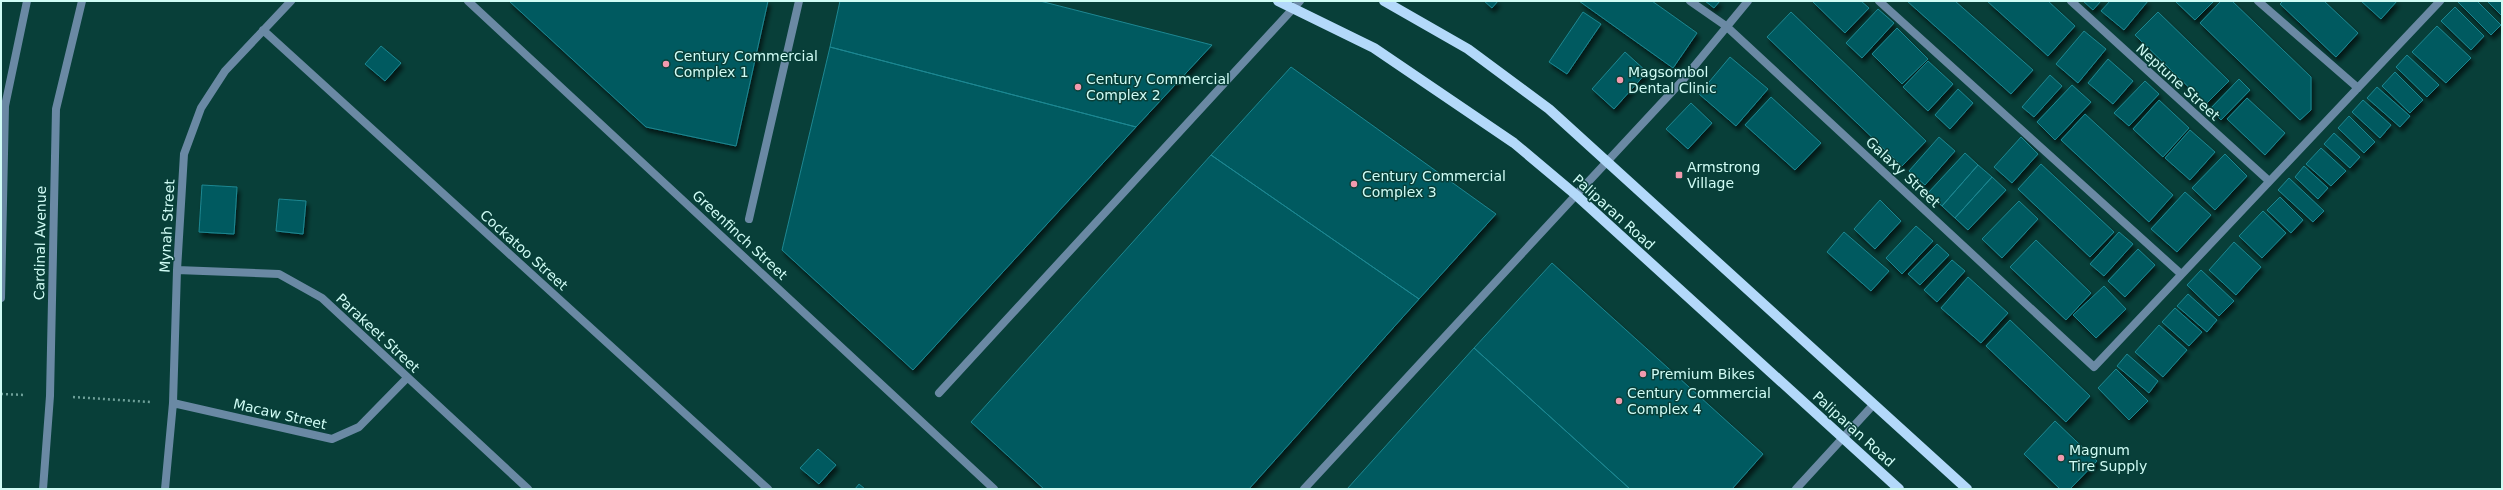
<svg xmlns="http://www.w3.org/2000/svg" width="2503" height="490" font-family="'DejaVu Sans',sans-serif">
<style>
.building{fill:#015a61;stroke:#1d8791;filter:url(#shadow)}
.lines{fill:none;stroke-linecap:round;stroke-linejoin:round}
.path{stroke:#6ea099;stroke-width:2.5;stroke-dasharray:2 3;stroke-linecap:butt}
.service{stroke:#6a89a4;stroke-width:8}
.minor{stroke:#6a89a4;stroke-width:8}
.primary{stroke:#b3d9fa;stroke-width:10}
.poi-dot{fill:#f29aae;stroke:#083f39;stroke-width:1.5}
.labels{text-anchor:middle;stroke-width:3;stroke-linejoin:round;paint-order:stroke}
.poi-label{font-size:14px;fill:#d0fcf5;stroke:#083f39;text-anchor:start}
.street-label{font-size:14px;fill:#d0fcf5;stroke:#083f39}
</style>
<defs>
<filter id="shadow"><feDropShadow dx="2.5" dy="4.5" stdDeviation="2" flood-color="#0009"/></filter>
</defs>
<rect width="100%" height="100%" fill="#083f39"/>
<path class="building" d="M509,1H768L736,146L646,127Z
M840,1H1040L1212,45L1136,127L830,47Z
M1484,1H1498L1492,8Z
M1579,1H1652L1697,33L1673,68Z
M1705,1H1720L1714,8Z
M1812,1H1861L1869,8L1845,33Z
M1907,1H1955L2033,70L2011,94Z
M1987,1H2048L2075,26L2048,56Z
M2083,1H2101L2093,10Z
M2110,1H2148L2124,30L2101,11Z
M2175,1H2214L2195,20Z
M2221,1H2232L2311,77V110L2300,120L2200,23Z
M2283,1H2324L2358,33L2336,57L2280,4Z
M2361,1H2397L2381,19Z
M2459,1H2477L2501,25L2491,35L2458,2Z
M2487,1H2502V14L2501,15Z
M2455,7L2484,36L2471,50L2441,21Z
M1878,9L1894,23L1862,58L1846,43Z
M1583,12L1601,24L1567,74L1549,62Z
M1791,12L1926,141L1902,166L1767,37Z
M2158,12L2229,81L2206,104L2135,35Z
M2437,26L2471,58L2446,83L2412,52Z
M1897,28L1928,59L1902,84L1872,54Z
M2084,31L2106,49L2078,83L2056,64Z
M381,46L401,63L385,81L365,64Z
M830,47L1136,127L913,370L782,250Z
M1625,52L1647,72L1614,109L1592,89Z
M2407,55L2439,85L2427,97L2396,67Z
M1730,57L1768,89L1736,126L1699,94Z
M2108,59L2133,81L2113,104L2088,83Z
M1928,61L1953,84L1928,111L1903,87Z
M1291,67L1496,214L1419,299L1211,155Z
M2395,72L2423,100L2410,113L2382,86Z
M2050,75L2062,86L2034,117L2022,107Z
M2239,79L2250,90L2221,120L2210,109Z
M2145,81L2159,94L2129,126L2114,113Z
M2072,85L2091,102L2055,140L2037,122Z
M2377,87L2410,116L2400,127L2367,98Z
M1958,89L1973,103L1950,129L1935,115Z
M1771,97L1821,143L1795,170L1745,125Z
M2247,98L2285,133L2265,155L2227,119Z
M2159,100L2189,128L2163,157L2133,129Z
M2363,100L2391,125L2380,138L2352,112Z
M1691,103L1712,123L1688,149L1666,129Z
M2085,114L2173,195L2149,222L2061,140Z
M2349,116L2375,142L2364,153L2338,128Z
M2190,130L2215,152L2190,180L2165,158Z
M2334,133L2360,157L2350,168L2324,144Z
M1939,137L1955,151L1925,185L1909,171Z
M2021,137L2038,154L2012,183L1994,167Z
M2321,148L2346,171L2331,186L2306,164Z
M1965,153L1978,165L1942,206L1928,193Z
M2225,154L2247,176L2215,210L2192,188Z
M1211,155L1419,299L1249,489H1044L971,422Z
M2041,164L2114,232L2090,257L2018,189Z
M1978,165L1992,177L1955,218L1942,206Z
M2304,166L2328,188L2318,199L2295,177Z
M1992,177L2006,190L1968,230L1955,218Z
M2289,178L2324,211L2313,222L2278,190Z
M202,185L237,187L234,234L199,232Z
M2185,192L2211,215L2177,252L2151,229Z
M2280,197L2303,220L2291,233L2267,210Z
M279,199L306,201L303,234L276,231Z
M1880,200L1901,221L1875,249L1854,229Z
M2019,201L2038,219L2002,258L1982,239Z
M2263,211L2286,233L2262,258L2239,236Z
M1916,226L1933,241L1902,274L1886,258Z
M1844,232L1889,271L1871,291L1827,252Z
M2119,232L2133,244L2104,276L2090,264Z
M2036,240L2091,293L2066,320L2010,267Z
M2234,242L2261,267L2236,295L2209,270Z
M1937,244L1949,255L1920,285L1908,274Z
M2138,249L2155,265L2125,297L2108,281Z
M1952,260L1965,271L1937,302L1924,290Z
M1552,263L1763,454L1732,489H1630L1474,348Z
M2201,270L2234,301L2219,316L2187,285Z
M1968,277L2008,313L1981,343L1941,308Z
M2104,286L2126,309L2096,338L2073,315Z
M2188,294L2217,320L2207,332L2177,306Z
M2175,308L2202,332L2189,346L2162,322Z
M2010,320L2090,396L2066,422L1986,346Z
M2159,325L2187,350L2163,377L2135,352Z
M1474,348L1630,489H1347Z
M2127,354L2158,381L2149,393L2117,366Z
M2116,369L2148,401L2129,420L2098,388Z
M2055,421L2097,461L2070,489H2060L2024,454Z
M818,449L836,465L819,484L800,468Z
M859,484L865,489H855Z"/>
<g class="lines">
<path class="path" d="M1,394L26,395
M73,397L150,402"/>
<path class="service" d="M749,219L799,1
M939,393L1300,1
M1304,489L1576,195
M1796,489L1874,404"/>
<path class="minor" d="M468,1L994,489
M1690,1L1726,26L2094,367L2440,1
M1879,1L2181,274
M2071,1L2269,181
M2258,1L2358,88
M263,30L768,489
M1576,195L1682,81L1748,1
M177,270L279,274L322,298L528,489
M1,298L5,106L27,1
M173,403L332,439L359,427L407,378
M43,489L50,396L56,109L82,1
M165,489L173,403L177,270L184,154L201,108L225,71L291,1"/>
<path class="primary" d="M1278,1L1374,48L1514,143L1576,195L1899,489
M1384,1L1468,49L1549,109L1967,489"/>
</g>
<g class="poi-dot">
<circle cx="666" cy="64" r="4"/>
<circle cx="1620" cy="80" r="4"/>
<circle cx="1078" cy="87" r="4"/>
<rect x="1675" y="171" width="8" height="8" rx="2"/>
<circle cx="1354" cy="184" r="4"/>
<circle cx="1643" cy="374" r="4"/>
<circle cx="1619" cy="401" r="4"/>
<circle cx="2061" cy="458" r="4"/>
</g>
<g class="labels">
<g class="poi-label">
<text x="674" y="61">Century Commercial<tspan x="674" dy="16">Complex 1</tspan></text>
<text x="1628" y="77">Magsombol<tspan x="1628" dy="16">Dental Clinic</tspan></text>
<text x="1086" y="84">Century Commercial<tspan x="1086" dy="16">Complex 2</tspan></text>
<text x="1687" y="172">Armstrong<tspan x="1687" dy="16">Village</tspan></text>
<text x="1362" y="181">Century Commercial<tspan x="1362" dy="16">Complex 3</tspan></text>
<text x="1651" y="379">Premium Bikes</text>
<text x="1627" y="398">Century Commercial<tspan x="1627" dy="16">Complex 4</tspan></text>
<text x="2069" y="455">Magnum<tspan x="2069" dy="16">Tire Supply</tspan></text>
</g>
<g class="street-label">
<text transform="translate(2178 82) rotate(42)" y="5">Neptune Street</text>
<text transform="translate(1903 172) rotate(43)" y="5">Galaxy Street</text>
<text transform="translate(1614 212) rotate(42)" y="5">Paliparan Road</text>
<text transform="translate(167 226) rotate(-87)" y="5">Mynah Street</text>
<text transform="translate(740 235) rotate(43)" y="5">Greenfinch Street</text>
<text transform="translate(40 243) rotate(-89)" y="5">Cardinal Avenue</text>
<text transform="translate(524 250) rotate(42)" y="5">Cockatoo Street</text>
<text transform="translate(378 333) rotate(43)" y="5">Parakeet Street</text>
<text transform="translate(280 414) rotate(13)" y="5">Macaw Street</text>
<text transform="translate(1854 429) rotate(42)" y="5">Paliparan Road</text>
</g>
</g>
<rect width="2503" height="490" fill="none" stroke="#d0fcf5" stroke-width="4"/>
</svg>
